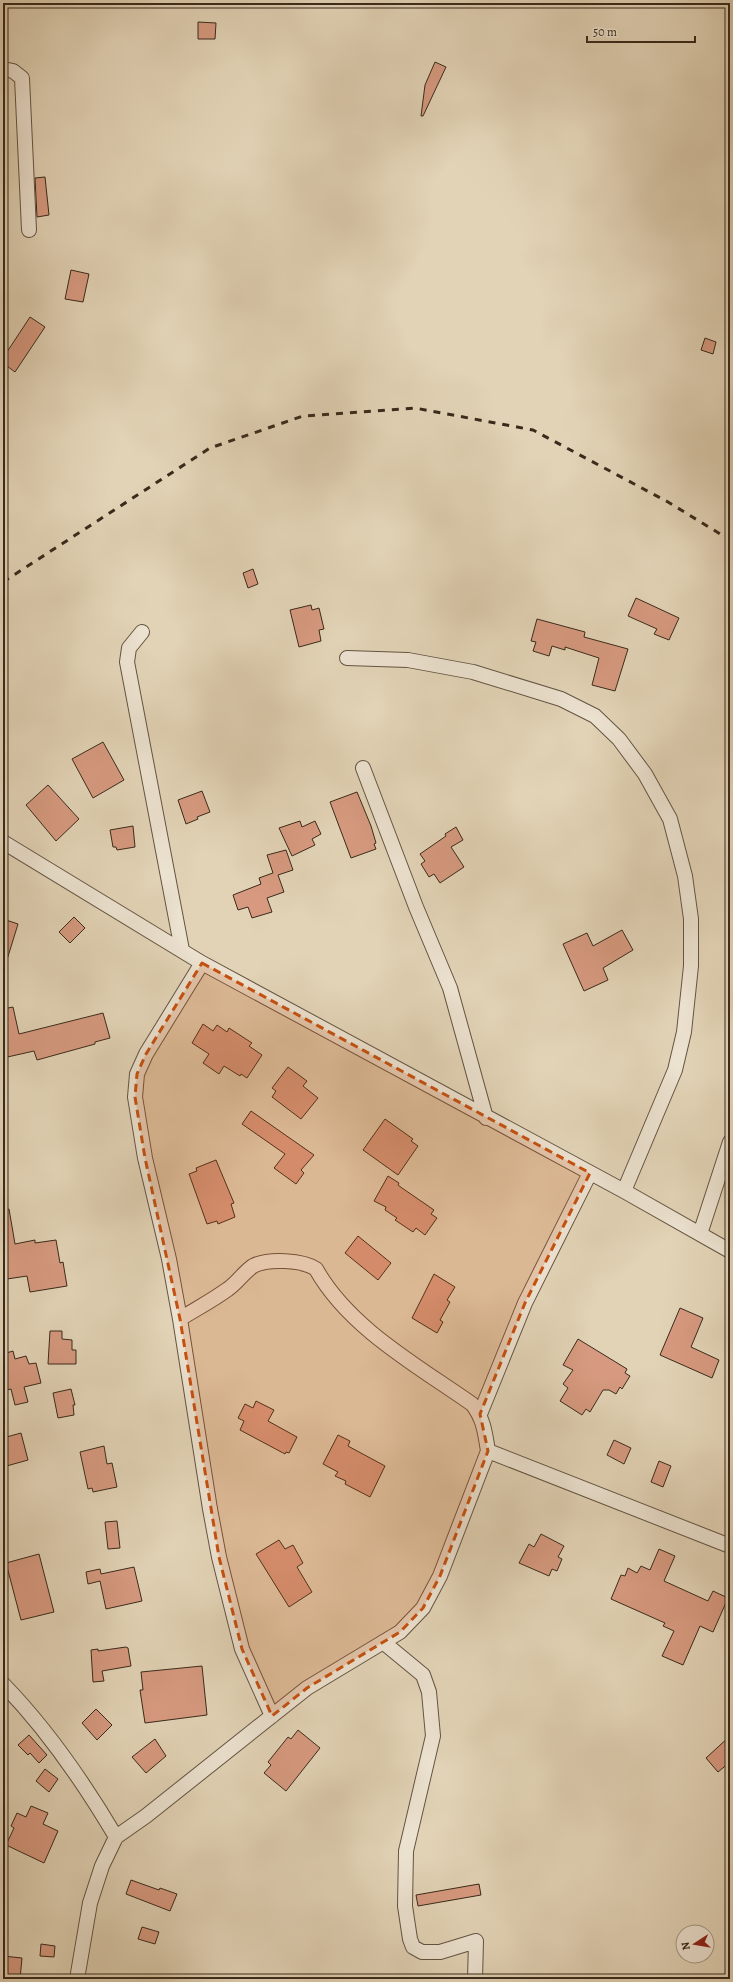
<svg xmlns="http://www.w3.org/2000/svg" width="733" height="1982" font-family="Alegreya,serif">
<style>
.building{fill:#d79a80;stroke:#392a1b}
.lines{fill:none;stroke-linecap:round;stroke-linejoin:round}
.minor-casing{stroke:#635442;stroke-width:16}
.minor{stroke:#ece2d0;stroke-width:14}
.rail{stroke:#392a1b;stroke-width:3;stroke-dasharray:7 7;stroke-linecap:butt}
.marked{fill:#c5500f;fill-opacity:0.2;stroke:#c5500f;stroke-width:3;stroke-dasharray:8 5;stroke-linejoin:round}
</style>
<rect width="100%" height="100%" fill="#e2d3b6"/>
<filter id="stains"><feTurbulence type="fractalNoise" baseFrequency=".005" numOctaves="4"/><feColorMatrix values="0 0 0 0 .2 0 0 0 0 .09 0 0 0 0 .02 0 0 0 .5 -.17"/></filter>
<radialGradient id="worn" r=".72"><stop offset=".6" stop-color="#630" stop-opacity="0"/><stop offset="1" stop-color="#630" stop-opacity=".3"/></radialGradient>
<path class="building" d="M198,22L216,23L215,39H198Z
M435,62L446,67L423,116H421L425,85Z
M45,177L49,215L37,217L35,178Z
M71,270L89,274L83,302L65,299Z
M30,317L45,327L15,372L3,363V358Z
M705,338L716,342L713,354L701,350Z
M253,569L258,584L248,588L243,573Z
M636,598L679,618L669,640L654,634L657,629L628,616Z
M311,605L312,610L319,608L324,629L319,630L321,641L299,647L290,610Z
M537,619L585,632L584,637L628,649L615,691L592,685L599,658L565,647V650L552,646L549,656L533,651L536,642L531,641Z
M103,742L124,780L93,798L72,759Z
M48,785L79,819L56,841L26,805Z
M202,791L210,812L197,817L198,819L186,824L178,800Z
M357,792L371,826L376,843L374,844L376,849L351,858L330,802Z
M300,821L302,827L315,821L321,834L312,839L315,845L292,856L279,828Z
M133,826L135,847L117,850L116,847H113L110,830Z
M456,827L463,840L451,847L464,867L440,883L434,874L429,877L421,864L425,861L420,854L446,836L445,834Z
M286,850L293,870L278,875L284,892L267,898L272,912L252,918L248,907L238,910L233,895L261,884L259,878L273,873L267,855Z
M74,917L85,928L70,943L59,932Z
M3,919L18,924L6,963L3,962Z
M622,930L633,950L603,968L608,980L584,991L563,944L587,933L593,946Z
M13,1007L19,1034L103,1013L110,1038L95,1042V1044L37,1060L34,1051L3,1058V1009Z
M203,1024L213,1031L217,1025L227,1032L229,1028L252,1043L249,1046L262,1055L247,1078L241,1074L240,1076L224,1066L219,1074L203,1063L209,1054L192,1043Z
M288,1067L307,1081L303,1086L318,1098L301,1119L272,1097L276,1091L272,1088Z
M251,1111L314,1155L301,1170L304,1173L296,1184L274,1168L285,1154L242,1124Z
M385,1119L413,1139L411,1141L418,1146L398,1175L363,1150Z
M216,1160L234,1203L231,1204L235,1217L218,1224L217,1221L207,1224L189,1174L197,1171L196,1168Z
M388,1176L399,1183L398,1185L402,1188L434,1210L431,1214L437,1218L425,1235L416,1228L413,1232L395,1220L397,1218L385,1210L386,1207L374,1201Z
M9,1209L15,1244L35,1240V1243L56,1240L60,1263L63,1262L67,1286L30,1292L27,1276L7,1279L3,1256V1210Z
M358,1236L391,1263L378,1280L345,1253Z
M434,1274L455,1287L447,1300L450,1302L440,1320L443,1322L437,1333L412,1318Z
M680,1308L703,1318L691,1347L719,1360L712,1378L660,1355Z
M50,1331H62V1339L72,1340V1350H76V1364H48Z
M578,1339L627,1369L625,1373L630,1376L622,1389L620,1387L616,1394L609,1390H603L590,1412L586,1409L582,1415L560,1401L568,1388L563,1384L573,1370L563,1365Z
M13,1351L15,1359L26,1356L29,1364L36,1363L41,1383L24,1387L28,1402L15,1405L11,1389L3,1391V1354Z
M71,1389L75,1405H73L74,1415L58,1418L53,1393Z
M256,1401L274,1410L268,1421L297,1437L289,1453L286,1452L285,1454L240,1430L244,1421L238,1418L245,1404L253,1408Z
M21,1433L28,1460L3,1467V1438Z
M338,1435L350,1441L348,1446L385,1466L370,1497L345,1484L346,1481L335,1476L338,1472L323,1464Z
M614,1440L631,1448L624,1464L607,1455Z
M104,1446L107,1464L112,1463L117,1487L93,1492L92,1488L88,1489L80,1452Z
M659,1461L671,1466L663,1487L651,1482Z
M117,1521L120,1548L108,1549L105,1522Z
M541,1534L564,1546L558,1557L562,1559L557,1571L552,1569L549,1576L519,1563L529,1544L534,1547Z
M279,1540L285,1549L293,1545L303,1563L297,1567L312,1592L289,1607L256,1554Z
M659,1549L675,1556L664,1581L708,1601L713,1591L728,1598L713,1632L700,1626L683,1665L662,1656L674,1631L663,1626L665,1623L611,1599L621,1575L625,1576L628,1568L637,1573L641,1566L650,1570Z
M39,1554L54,1612L21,1620L6,1563Z
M134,1567L142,1601L106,1609L100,1581L88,1584L86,1572L100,1569L101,1574Z
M126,1647L128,1648L131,1666L102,1671L104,1681L93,1682L91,1650L98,1649V1651Z
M202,1666L207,1715L145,1723L140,1690H143L141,1672Z
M96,1709L112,1725L97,1740L82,1723Z
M298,1730L320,1748L286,1791L264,1773L271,1765L268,1762L288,1737L291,1739Z
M29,1735L47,1755L39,1763L30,1753L28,1755L18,1745Z
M730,1736V1762L718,1772L706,1758Z
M155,1739L166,1756L146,1773L132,1757Z
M45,1769L58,1779L49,1792L36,1781Z
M31,1806L48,1813L43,1824L58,1831L44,1863L6,1845L14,1828L11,1826L17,1813L26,1817Z
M131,1880L159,1890L160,1888L177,1894L170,1911L126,1894Z
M479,1884L481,1895L418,1906L416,1895Z
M142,1927L159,1932L155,1944L138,1939Z
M41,1944L55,1946L54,1957L40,1956Z
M3,1956L22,1958L20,1979H3Z"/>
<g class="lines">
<g class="minor-casing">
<path id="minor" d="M3,69L13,71L22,78L29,230
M142,632L129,648L127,662L182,950
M347,658L408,660L473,672L561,699L595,716L619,739L645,774L670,819L685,876L691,919V966L684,1032L675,1070L624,1191
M363,768L416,907L450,988L486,1118
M3,842L202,963L624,1191L730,1251
M202,963L146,1054L137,1074L135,1097L145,1158L169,1259L180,1319L210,1509L219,1557L242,1649L272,1716
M700,1234L730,1142
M180,1319C196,1309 213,1300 228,1289C237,1283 244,1272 253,1266C268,1258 303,1260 316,1269C349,1328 418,1366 472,1404C484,1419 485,1433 488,1451
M480,1414L525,1303L590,1173
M383,1642L423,1675L429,1692L433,1736L406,1851L405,1906L410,1939L413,1947L422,1952H440L476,1941L475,1979
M3,1684C47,1729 84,1783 116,1837L102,1866L90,1903L77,1979
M116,1837L146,1816L307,1688L400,1632L423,1608L440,1576L488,1451L730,1546"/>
</g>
<use href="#minor" class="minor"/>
<path class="rail" d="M3,582L210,448L303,416L415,408L533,430L668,502L730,540"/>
</g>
<path class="marked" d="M202,963L590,1173L525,1303L480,1414L488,1451L440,1576L423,1608L400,1632L307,1688L272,1716L242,1649L219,1557L180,1319L145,1158L135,1097L137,1074L146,1054Z"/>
<rect width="733" height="1982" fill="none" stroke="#e2d3b6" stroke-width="16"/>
<rect x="4" y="4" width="725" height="1974" fill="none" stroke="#392a1b" stroke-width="2"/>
<rect x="8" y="8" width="717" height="1966" fill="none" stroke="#392a1b"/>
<g transform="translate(695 1944) rotate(258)"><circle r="19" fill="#ece2d0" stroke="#a49888"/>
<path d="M0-3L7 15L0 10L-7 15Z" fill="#8f2418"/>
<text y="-6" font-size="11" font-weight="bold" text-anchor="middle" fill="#392a1b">N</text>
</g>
<path d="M587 36v6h108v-6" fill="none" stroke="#392a1b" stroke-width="2"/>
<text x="593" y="36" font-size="12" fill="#392a1b" stroke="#ece2d0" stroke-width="3" paint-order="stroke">50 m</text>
<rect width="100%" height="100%" filter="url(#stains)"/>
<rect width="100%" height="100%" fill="url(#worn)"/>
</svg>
